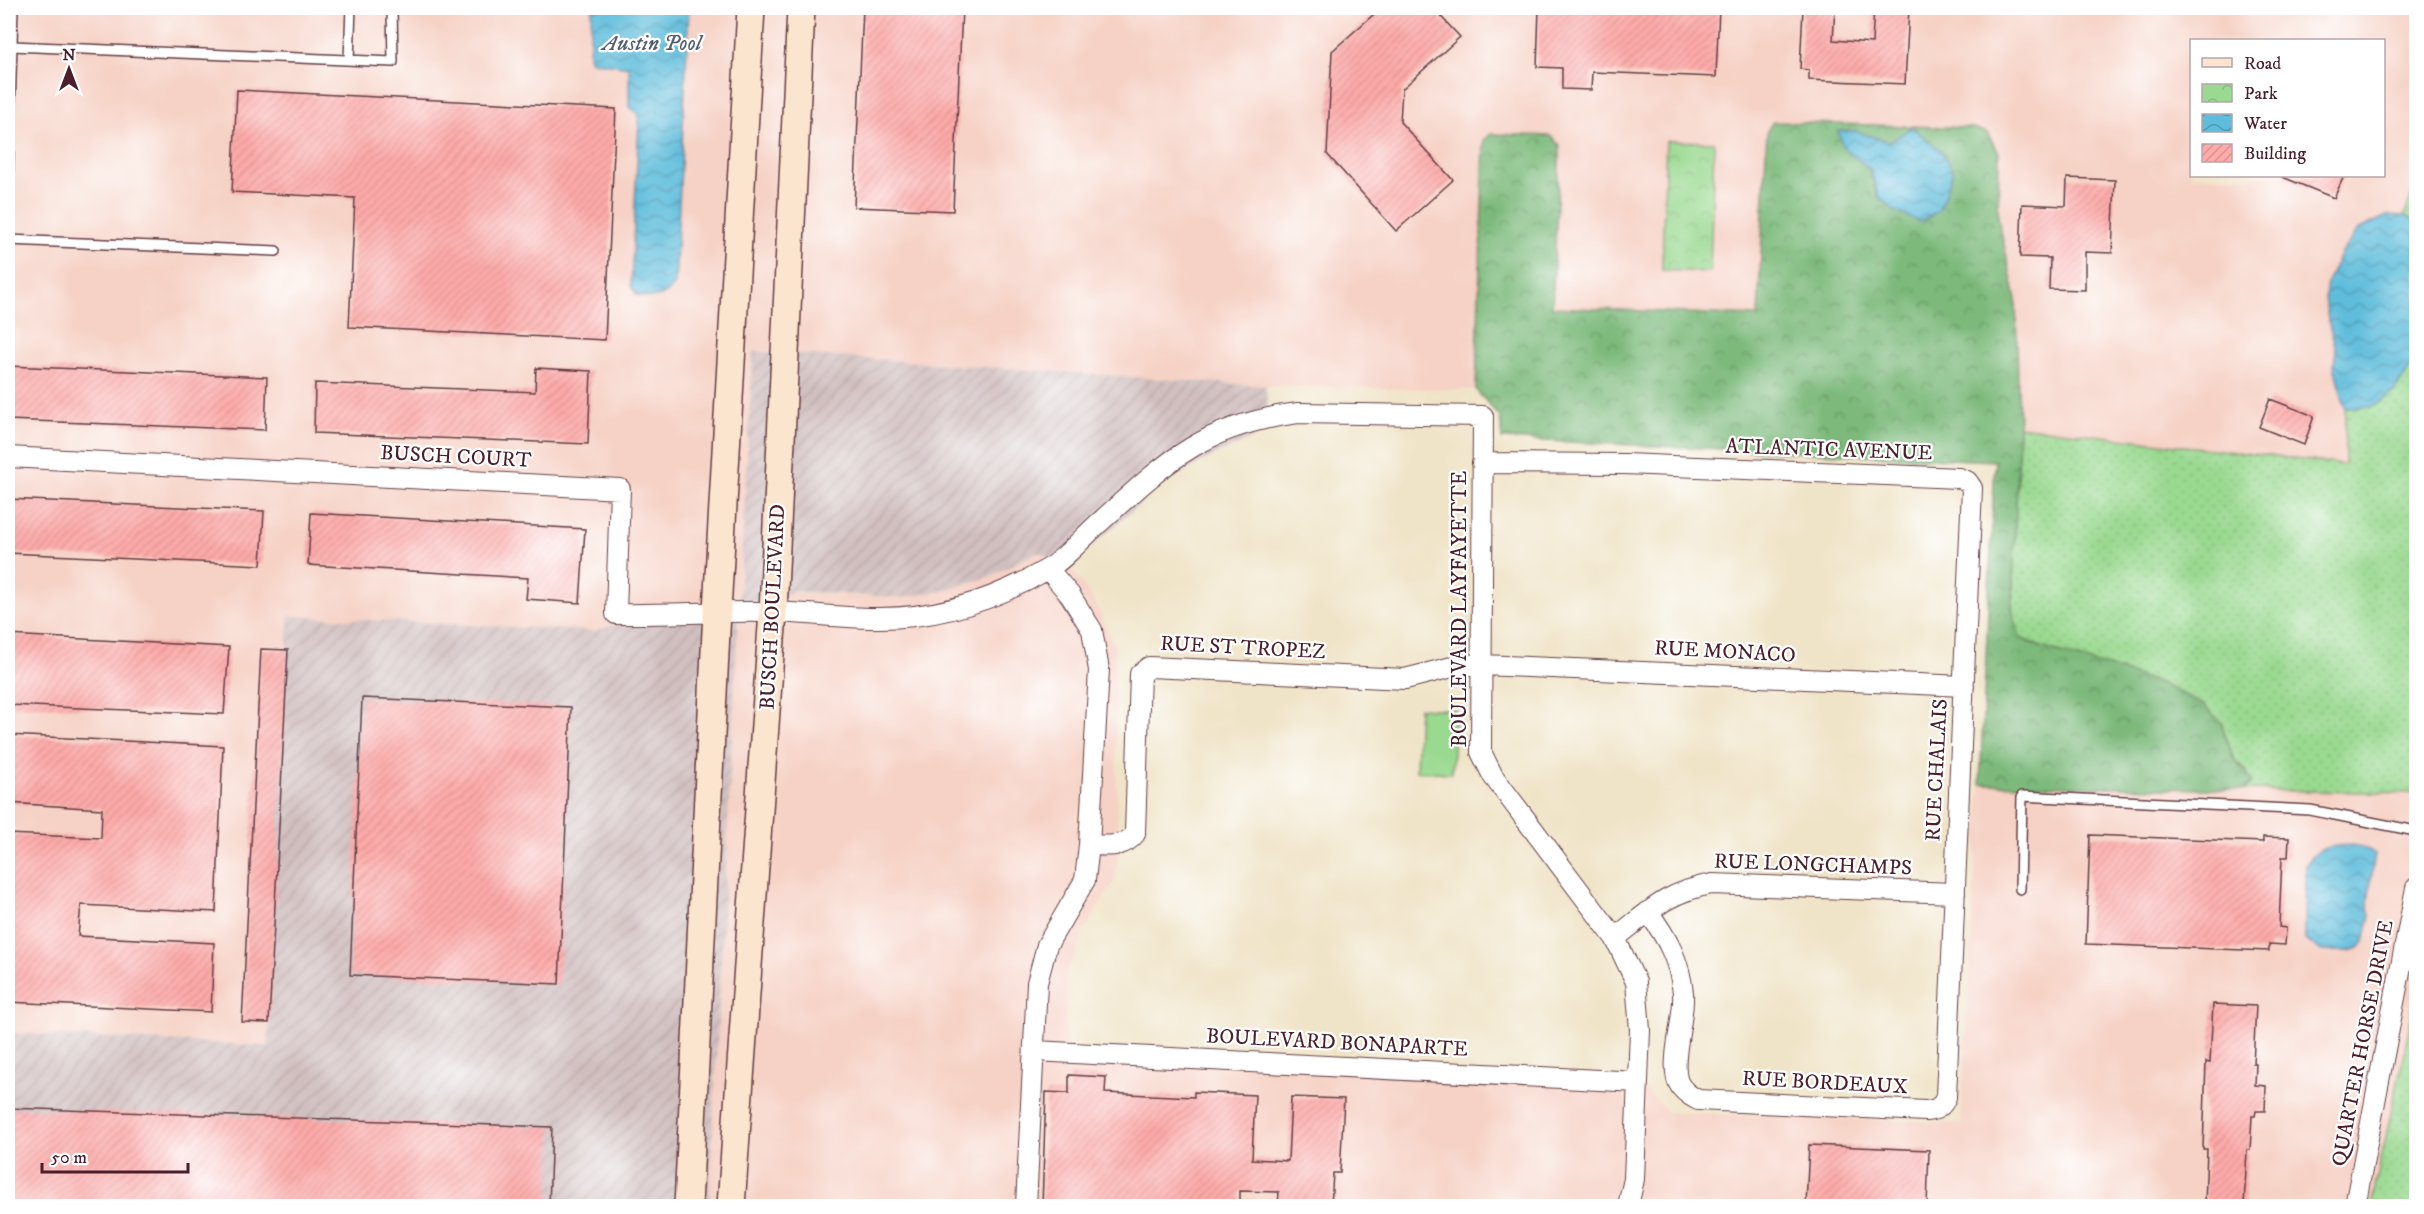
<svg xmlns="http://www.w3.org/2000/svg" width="2424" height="1214" font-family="'IM FELL DW Pica',serif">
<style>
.built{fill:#f6d1c5;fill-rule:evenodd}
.industrial{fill:url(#industrial-furrows)}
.grass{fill:url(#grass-dots);stroke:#727c5e;stroke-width:1.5}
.forest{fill:url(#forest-crowns);stroke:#626c52;stroke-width:1.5;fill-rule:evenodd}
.park{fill:url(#park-crowns);stroke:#727c5e;stroke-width:1.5}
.pitch{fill:#9ad990;stroke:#727c5e;stroke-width:1.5}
.water{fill:url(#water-waves);stroke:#546e84;stroke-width:1.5}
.building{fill:url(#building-hatch)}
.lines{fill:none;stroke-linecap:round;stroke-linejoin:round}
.service-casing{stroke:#633d43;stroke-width:12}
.minor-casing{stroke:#633d43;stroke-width:22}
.secondary-casing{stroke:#633d43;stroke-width:30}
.service{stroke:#fff;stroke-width:9}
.minor{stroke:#fff;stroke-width:20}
.secondary{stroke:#fce5cf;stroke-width:27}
.labels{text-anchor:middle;stroke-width:4.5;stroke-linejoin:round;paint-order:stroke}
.street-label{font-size:21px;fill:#4a1f2b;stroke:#fff}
.water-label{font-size:22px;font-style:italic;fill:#525e72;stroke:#fff}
</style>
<defs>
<pattern id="industrial-furrows" width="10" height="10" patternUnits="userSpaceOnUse" patternTransform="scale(1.5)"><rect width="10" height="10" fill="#d1bfbf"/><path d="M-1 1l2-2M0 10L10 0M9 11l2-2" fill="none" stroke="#b5a4a4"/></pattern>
<pattern id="grass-dots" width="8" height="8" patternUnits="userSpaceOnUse" patternTransform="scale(1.5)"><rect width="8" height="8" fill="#9ad990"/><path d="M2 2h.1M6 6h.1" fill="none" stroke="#86ba7c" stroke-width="1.8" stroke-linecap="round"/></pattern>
<pattern id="forest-crowns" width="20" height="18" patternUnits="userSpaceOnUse" patternTransform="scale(1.5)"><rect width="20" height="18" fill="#7bb97a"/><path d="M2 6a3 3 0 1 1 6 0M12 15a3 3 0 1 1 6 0" fill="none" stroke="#679664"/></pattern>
<pattern id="park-crowns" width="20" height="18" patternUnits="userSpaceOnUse" patternTransform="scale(1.5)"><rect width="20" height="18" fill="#9ad990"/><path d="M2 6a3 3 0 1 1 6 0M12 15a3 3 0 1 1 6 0" fill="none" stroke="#86ba7c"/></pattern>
<pattern id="water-waves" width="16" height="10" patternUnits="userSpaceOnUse" patternTransform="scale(1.5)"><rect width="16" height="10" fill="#5ebddc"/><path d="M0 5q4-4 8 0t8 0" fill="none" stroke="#5099b3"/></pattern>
<pattern id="building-hatch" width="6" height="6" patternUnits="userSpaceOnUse" patternTransform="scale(1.5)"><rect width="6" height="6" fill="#fdaaa9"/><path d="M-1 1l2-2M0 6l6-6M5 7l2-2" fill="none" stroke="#da9292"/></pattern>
</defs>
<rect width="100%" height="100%" fill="#fff"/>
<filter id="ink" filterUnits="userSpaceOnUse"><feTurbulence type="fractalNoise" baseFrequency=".0167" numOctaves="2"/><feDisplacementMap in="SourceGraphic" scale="12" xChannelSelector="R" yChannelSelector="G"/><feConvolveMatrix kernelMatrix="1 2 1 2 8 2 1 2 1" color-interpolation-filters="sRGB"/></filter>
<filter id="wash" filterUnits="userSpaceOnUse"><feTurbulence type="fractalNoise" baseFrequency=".008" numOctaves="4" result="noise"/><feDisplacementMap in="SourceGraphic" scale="24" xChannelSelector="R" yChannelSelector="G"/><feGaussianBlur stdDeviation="1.35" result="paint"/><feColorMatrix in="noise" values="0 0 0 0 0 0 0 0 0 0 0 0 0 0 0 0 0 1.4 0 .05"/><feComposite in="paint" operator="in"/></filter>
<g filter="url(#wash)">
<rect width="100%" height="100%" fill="#f0e4c8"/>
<path class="built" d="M8,8H2416V185L2404,216L2389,215L2334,269L2327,283L2325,297L2328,320L2332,340L2336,350L2334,366L2345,408L2346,465L2019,426L2016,299L1998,217L1999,153L1767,131L1758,316L1552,307L1560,145L1491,134L1484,140L1476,390L1266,386L754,351L739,618L792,591L816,594L902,598L940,591L989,577L1037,552L1070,565L1097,606L1114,646L1118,846L1115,880L1085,930L1067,973L1065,1052L1638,1082L1668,1112L1961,1123L1980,784L2416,793V997L2371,1206H709L738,619L642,615L595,631L268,1046L8,1033ZM2192,40H2384V176H2192Z"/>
<path class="industrial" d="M753,351L1266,386L1270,430L1202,461L1160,487L1070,565L1037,552L989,577L940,591L902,598L792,591L738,619L709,1206H8V1033L268,1046L289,616L595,631L642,615L738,619Z"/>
<path class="grass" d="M2416,185V221L2404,216Z
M2416,306V793L2244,790L2252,782L2247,773L2234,760L2221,723L2020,638L2012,610L2019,426L2345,465V408L2370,407L2415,347Z
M2416,997V1206H2371Z"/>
<path class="forest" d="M1773,122L1974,128L1987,133L1999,153L1998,217L2016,299L2019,426L2012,610L2020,638L2038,646L2160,683L2204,705L2221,723L2234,760L2247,773L2252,782L2244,790L1980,784L1995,461L1502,439L1500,417L1476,390L1484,140L1491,134L1551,136L1560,145L1552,307L1758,316L1767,131ZM1912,127L1925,138L1953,172L1946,189L1879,198L1854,131L1890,142Z"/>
<path class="park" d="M1666,141L1714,142L1710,272L1662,270Z"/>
<path class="pitch" d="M1419,708L1455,710L1452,773L1416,771Z"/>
<path class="water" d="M592,8H689L675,284C665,298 653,300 637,295L631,286L639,121L637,113L629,107V67L591,61L589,56Z
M1912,127L1942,152L1953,172L1939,211L1920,222L1894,211L1879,197L1870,169L1844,149L1838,131H1854L1890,142Z
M2389,215L2404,216L2416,221V306L2413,363L2397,388L2386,399L2370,407L2345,408L2334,366L2336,350L2328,320L2325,297L2327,282L2341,253L2359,229Z
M2352,845L2366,848L2375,854L2368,901L2370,915L2364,942L2359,948L2349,951H2322L2305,940L2306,865C2317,846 2332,846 2352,845Z"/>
<g id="blocks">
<path class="building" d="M863,8H962L953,211L854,207Z
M1381,8H1433L1460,37L1402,89L1400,122L1453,180L1396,231L1327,154L1332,51Z
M1539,8H1719L1716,77L1592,72L1591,90L1562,89V68L1537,67Z
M1803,8H1835L1833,40L1872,43L1874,8H1909L1905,84L1809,80V70L1800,69Z
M237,90L616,109L605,340L349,327L355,198L232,192Z
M2280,176H2344L2334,198Z
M2067,178L2115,180L2112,253L2085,252V290L2049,289L2050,258L2020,257L2022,204L2066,206Z
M8,366L267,377L265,430L8,420Z
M536,368L591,371L588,444L314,433L315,383L535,392Z
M2270,399L2314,416L2304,445L2259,427Z
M8,499L264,511L261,565L8,553Z
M311,513L585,529L580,603L526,599L528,578L308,565Z
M8,635L229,647L224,714L8,705Z
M261,649L288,650L269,1023L242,1022Z
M362,698L571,707L559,984L350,975Z
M8,735L223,746L216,912L81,905L78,936L214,943L211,1012L8,1002V834L101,838L102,809L8,803Z
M2090,835L2263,842V837L2289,838L2288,857H2282L2279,927L2286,928L2285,945L2269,944V951L2086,944Z
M2213,1004L2256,1006L2253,1064H2256L2255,1085L2266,1086L2265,1111H2256L2255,1116H2252L2250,1150H2247L2244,1206L2205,1204L2207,1149H2203L2206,1062L2210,1063Z
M1069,1075L1106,1077L1105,1093L1194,1097V1092L1255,1095L1252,1159L1288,1161L1291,1097L1344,1099L1340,1173H1333L1331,1206H1278L1279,1192L1240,1191V1206H1042L1046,1092L1069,1093Z
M8,1108L552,1127L549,1206H8Z
M1809,1145L1929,1150L1927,1206H1806Z"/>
</g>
</g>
<g filter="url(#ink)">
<use href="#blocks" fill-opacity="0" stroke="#633d43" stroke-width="1.5"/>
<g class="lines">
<g class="service-casing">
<path id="service" d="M12,46L393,62L392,8
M349,60L351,8
M8,181L13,8
M8,240L276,251
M2020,889L2022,796L2310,810L2416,831"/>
</g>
<g class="minor-casing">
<path id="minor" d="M8,457L620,489L616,614C666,615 715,611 765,612C802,612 838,618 874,618C935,619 993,601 1046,570C1064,560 1084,536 1100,522C1167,461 1204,425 1298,413L1483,416L1481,752L1493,776L1615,938L1636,982L1640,1030L1634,1179L1628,1206
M1482,463L1625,464L1959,478L1967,481L1972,488L1946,1097C1942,1107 1937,1110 1926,1111L1698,1100C1690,1096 1682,1091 1678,1082C1670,1059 1685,1018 1683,993C1680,962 1667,937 1648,912
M1089,845C1107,845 1123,849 1135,834L1140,674L1149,667L1405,679L1460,665H1483L1964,686
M1615,938C1650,911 1667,892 1712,884L1955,893
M1034,1051L1638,1082
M1026,1206L1037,983L1047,945L1085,880L1089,845L1099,670L1092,630L1070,595L1048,569
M2355,1206L2416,888"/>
</g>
<g class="secondary-casing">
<path id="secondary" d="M688,1206L717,611L751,8
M731,1206L773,612L801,8"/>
</g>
<use href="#service" class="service"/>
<use href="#minor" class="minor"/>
<use href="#secondary" class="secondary"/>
</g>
</g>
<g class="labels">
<g class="street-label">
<text transform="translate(1829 449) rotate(2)" y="7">ATLANTIC AVENUE</text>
<text transform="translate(456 456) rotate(3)" y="7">BUSCH COURT</text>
<text transform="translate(772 607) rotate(-87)" y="7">BUSCH BOULEVARD</text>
<text transform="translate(1459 609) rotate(-90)" y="7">BOULEVARD LAYFAYETTE</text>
<text transform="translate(1243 647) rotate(3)" y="7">RUE ST TROPEZ</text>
<text transform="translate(1725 651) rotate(3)" y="7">RUE MONACO</text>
<text transform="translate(1936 770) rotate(-87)" y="7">RUE CHALAIS</text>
<text transform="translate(1813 864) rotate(2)" y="7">RUE LONGCHAMPS</text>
<text transform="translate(1337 1042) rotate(3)" y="7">BOULEVARD BONAPARTE</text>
<text transform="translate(2362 1043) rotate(-79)" y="7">QUARTER HORSE DRIVE</text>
<text transform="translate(1825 1082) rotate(3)" y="7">RUE BORDEAUX</text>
</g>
<g class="water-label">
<text x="652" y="50">Austin Pool</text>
</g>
</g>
<rect width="2424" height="1214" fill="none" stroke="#fff" stroke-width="30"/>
<rect x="2190" y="39" width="195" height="138" fill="#ffffff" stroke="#b7a5aa" stroke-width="1.5"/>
<rect x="2202" y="58" width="30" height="9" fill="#fce5cf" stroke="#b7a5aa" stroke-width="1.5"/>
<text x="2244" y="69" font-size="18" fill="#4a1f2b">Road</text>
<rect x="2202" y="84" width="30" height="18" fill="url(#park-crowns)" stroke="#b7a5aa" stroke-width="1.5"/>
<text x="2244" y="99" font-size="18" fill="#4a1f2b">Park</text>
<rect x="2202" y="114" width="30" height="18" fill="url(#water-waves)" stroke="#b7a5aa" stroke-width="1.5"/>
<text x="2244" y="129" font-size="18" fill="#4a1f2b">Water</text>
<rect x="2202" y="144" width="30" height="18" fill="url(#building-hatch)" stroke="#b7a5aa" stroke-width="1.5"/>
<text x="2244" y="159" font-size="18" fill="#4a1f2b">Building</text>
<g transform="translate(69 69)" stroke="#ffffff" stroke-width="4.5" paint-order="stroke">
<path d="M0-4.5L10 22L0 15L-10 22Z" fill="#4a1f2b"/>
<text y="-9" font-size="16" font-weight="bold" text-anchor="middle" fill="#4a1f2b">N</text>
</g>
<path d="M42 1163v9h146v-9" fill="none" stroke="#4a1f2b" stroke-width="3"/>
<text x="51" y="1163" font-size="18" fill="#4a1f2b" stroke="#ffffff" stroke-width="4.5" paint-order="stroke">50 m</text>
</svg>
